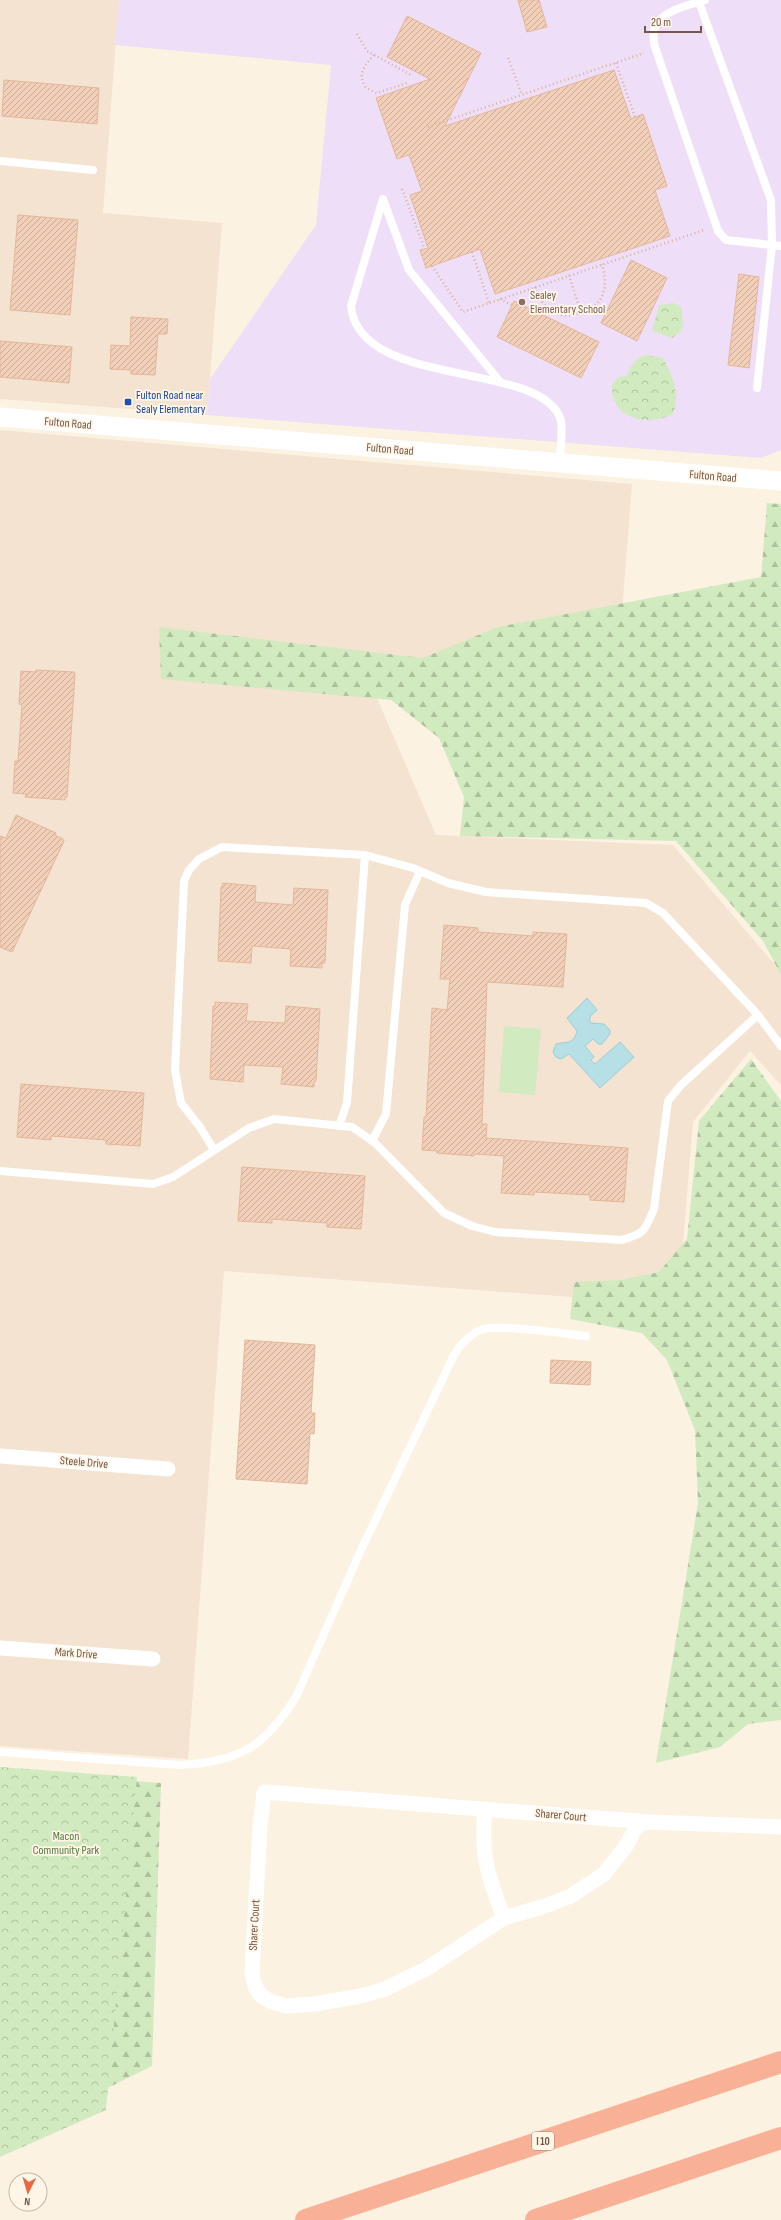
<svg xmlns="http://www.w3.org/2000/svg" width="781" height="2220" font-family="'Sofia Sans Condensed',sans-serif">
<style>
.residential{fill:#f4e3d0}
.education{fill:#efdef8}
.grass{fill:#d1eac0}
.forest{fill:url(#forest-firs)}
.park{fill:url(#park-crowns)}
.water{fill:#b6dfe6;stroke:#9ccfd8}
.building{fill:url(#building-hatch);stroke:#e5b699}
.lines{fill:none;stroke-linecap:round;stroke-linejoin:round}
.path{stroke:#d7b39c;stroke-width:2.5;stroke-dasharray:1 3;stroke-linecap:butt}
.service{stroke:#fff;stroke-width:8}
.minor{stroke:#fff;stroke-width:15}
.tertiary{stroke:#fff;stroke-width:19}
.motorway{stroke:#f8b097;stroke-width:22}
.education-dot{fill:#8d6e63;stroke:#fff6e8;stroke-width:1.5}
.transit-dot{fill:#1a4fb4;stroke:#fff6e8;stroke-width:1.5}
.labels{text-anchor:middle;stroke-width:3.5;stroke-linejoin:round;paint-order:stroke}
.shield{fill:#fff6e8;stroke:#9e8778;stroke-width:1}
.shield-label{font-size:11px;font-weight:bold;fill:#745748}
.education-label{font-size:12px;fill:#785e54;stroke:#fff6e8;text-anchor:start}
.transit-label{font-size:12px;fill:#164399;stroke:#fff6e8;text-anchor:start}
.street-label{font-size:12px;fill:#745748;stroke:#fff6e8}
.park-label{font-size:12px;fill:#517a40;stroke:#fff6e8}
</style>
<defs>
<pattern id="forest-firs" width="22" height="20" patternUnits="userSpaceOnUse"><rect width="22" height="20" fill="#d1eac0"/><path d="M5 1l3.5 6h-7zM16 11l3.5 6h-7z" fill="#aec09e"/></pattern>
<pattern id="park-crowns" width="20" height="18" patternUnits="userSpaceOnUse"><rect width="20" height="18" fill="#d1eac0"/><path d="M2 6a3 3 0 1 1 6 0M12 15a3 3 0 1 1 6 0" fill="none" stroke="#aec09e"/></pattern>
<pattern id="building-hatch" width="6" height="6" patternUnits="userSpaceOnUse"><rect width="6" height="6" fill="#f2cfb9"/><path d="M-1 1l2-2M0 6l6-6M5 7l2-2" fill="none" stroke="#c9ab98"/></pattern>
</defs>
<rect width="100%" height="100%" fill="#fcf2e1"/>
<path class="residential" d="M0,0H119L103,213L222,223L207,415L0,399Z
M0,430L632,484L615,701L370,682L436,835L673,845L781,972V1085L750,1051L693,1122L678,1305L224,1271L188,1759L0,1746Z"/>
<path class="education" d="M119,0H781V450L761,458L207,415L210,379L316,225L331,65L115,45Z"/>
<path class="grass" d="M504,1026L541,1029L535,1095L499,1092Z"/>
<path class="forest" d="M767,503L781,504V975L763,941L676,841L460,836L464,797L439,738L391,700L161,679L159,627L423,658L498,627L761,577Z
M751,1059L781,1101V1720L748,1724L720,1747L656,1763L698,1503L695,1430L667,1360L642,1333L570,1319L574,1282L621,1280L659,1272L687,1239L699,1121Z
M0,1771L161,1783L152,2066L63,2110Z"/>
<path class="park" d="M673,303L681,307L683,322L681,331L672,338L652,331L659,305Z
M647,355L663,358C672,375 681,395 673,414C647,427 610,419 612,385L618,377L627,376C631,365 635,357 647,355Z
M0,1767L137,1777L106,2110L0,2157Z"/>
<path class="water" d="M587,998L597,1010L590,1017V1023L604,1024L610,1030V1034L602,1044H598L593,1039L585,1046L594,1057L591,1060L595,1064L620,1042L634,1057L600,1088L569,1054L561,1059L556,1057L553,1052L556,1044C565,1041 573,1046 577,1031L567,1018Z"/>
<path class="building" d="M518,0H539L547,27L527,32Z
M407,16L481,53L445,126L614,70L631,119L643,114L667,186L655,190L670,236L495,294L480,249L426,268L420,250L428,248L410,195L422,191L409,155L397,159L376,98L430,79L387,57Z
M4,80L99,88L97,124L2,116Z
M18,215L78,220L70,315L10,310Z
M631,260L667,278L637,341L601,323Z
M739,274L759,277L749,368L728,365Z
M514,301L599,342L581,378L497,337Z
M131,317L168,319L167,334H158L155,375L131,374V370L110,369L111,345L130,346Z
M0,341L72,347L69,383L0,377Z
M36,670L74,672L75,674L67,797H65V800L25,797L26,794L13,793L15,761H18L22,705L19,704L21,671L36,672Z
M16,815L56,833L55,835L63,839L64,841L12,952L0,947V836L6,838Z
M223,883L256,886L255,902L293,905L294,888L328,890L325,963H322V968L290,966L291,949L252,946L251,963L218,961L221,888Z
M444,925L478,928V932L533,936V932L567,934L563,987L487,982L482,1124H487L486,1138L628,1148L624,1202L590,1200V1195L534,1192V1195L501,1193L504,1156L475,1154L474,1156L437,1153V1151L422,1150L424,1117H426L432,1008L447,1010L450,979H440Z
M215,1002L248,1004L246,1021L285,1023L286,1006L320,1009L316,1081L314,1082V1087L281,1084L283,1067L244,1065L243,1082L210,1079L213,1006L215,1007Z
M21,1084L144,1093L140,1146L106,1144V1140L51,1136V1140L17,1137Z
M242,1167L365,1176L361,1229L327,1227V1223L272,1219V1223L238,1221Z
M245,1340L315,1345L311,1413H315L314,1434L310,1433L307,1484L236,1479Z
M551,1360L591,1362L590,1385L550,1383Z"/>
<g class="lines">
<path class="path" d="M357,34L367,51L411,75
M374,55C364,66 357,74 366,88L377,93L407,83
M508,58L522,95
M616,63L635,117
M428,127L644,53
M402,189L424,247
M472,252L489,303
M432,266L463,312L704,230
M569,275L581,313
M535,287C544,311 557,321 583,312C606,304 608,285 602,264
M500,299L512,305"/>
<path class="service" d="M705,0C690,5 657,11 654,31C653,35 654,40 654,44L718,231L726,240L781,246
M699,2L771,200L772,245L757,388
M0,161L93,170
M383,199L351,306C359,391 545,359 561,421C563,431 560,452 560,463
M383,199L409,270L501,383
M339,1126L347,1103L365,855
M372,1141L386,1114L405,905L420,871
M214,1150L200,1127L181,1103L175,1070L184,881L189,870L199,859L222,847L365,855L413,868L448,883L486,892L646,903L663,913L758,1015L781,1046
M0,1171L153,1184L173,1177L249,1128L274,1119L352,1127L374,1142L444,1213L472,1226L495,1232L621,1240C645,1234 645,1230 654,1209L668,1101L681,1085L758,1015
M0,1752L179,1765C239,1762 264,1748 296,1697L361,1550L455,1353C462,1343 471,1333 483,1329C501,1324 564,1334 586,1336"/>
<path class="minor" d="M0,1456L168,1469
M0,1648L153,1659
M485,1809C481,1855 487,1875 504,1918
M649,1822L641,1824L635,1829L626,1846L604,1874L571,1896L545,1906L504,1918L426,1969L385,1989L365,1995L315,2004L286,2006L272,2002L260,1995L255,1986L252,1974L260,1827L264,1792L649,1822L781,1827"/>
<path class="tertiary" d="M0,417L781,481"/>
<path class="motorway" d="M306,2220L781,2062
M536,2220L781,2138"/>
</g>
<circle class="education-dot" cx="522" cy="302" r="4"/>
<rect class="transit-dot" x="124" y="398" width="8" height="8" rx="2"/>
<g class="labels">
<rect class="shield" x="532" y="2132" width="22" height="18" rx="3"/>
<g class="shield-label">
<text x="543" y="2145">I 10</text>
</g>
<g class="education-label">
<text x="530" y="299">Sealey<tspan x="530" dy="14">Elementary School</tspan></text>
</g>
<g class="transit-label">
<text x="136" y="399">Fulton Road near<tspan x="136" dy="14">Sealy Elementary</tspan></text>
</g>
<g class="street-label">
<text transform="translate(68 423) rotate(5)" y="4">Fulton Road</text>
<text transform="translate(390 449) rotate(5)" y="4">Fulton Road</text>
<text transform="translate(713 476) rotate(5)" y="4">Fulton Road</text>
<text transform="translate(84 1462) rotate(5)" y="4">Steele Drive</text>
<text transform="translate(76 1653) rotate(4)" y="4">Mark Drive</text>
<text transform="translate(561 1815) rotate(5)" y="4">Sharer Court</text>
<text transform="translate(254 1925) rotate(-87)" y="4">Sharer Court</text>
</g>
<g class="park-label">
<text x="66" y="1840">Macon<tspan x="66" dy="14">Community Park</tspan></text>
</g>
</g>
<g transform="translate(28 2192) rotate(185)"><circle r="19" fill="#fff6e8" stroke="#c7b6a8"/>
<path d="M0-3L7 15L0 10L-7 15Z" fill="#e96844"/>
<text y="-6" font-size="11" font-weight="bold" text-anchor="middle" fill="#745748">N</text>
</g>
<path d="M645 26v6h56v-6" fill="none" stroke="#745748" stroke-width="2"/>
<text x="651" y="26" font-size="12" fill="#745748" stroke="#fff6e8" stroke-width="3" paint-order="stroke">20 m</text>
</svg>
